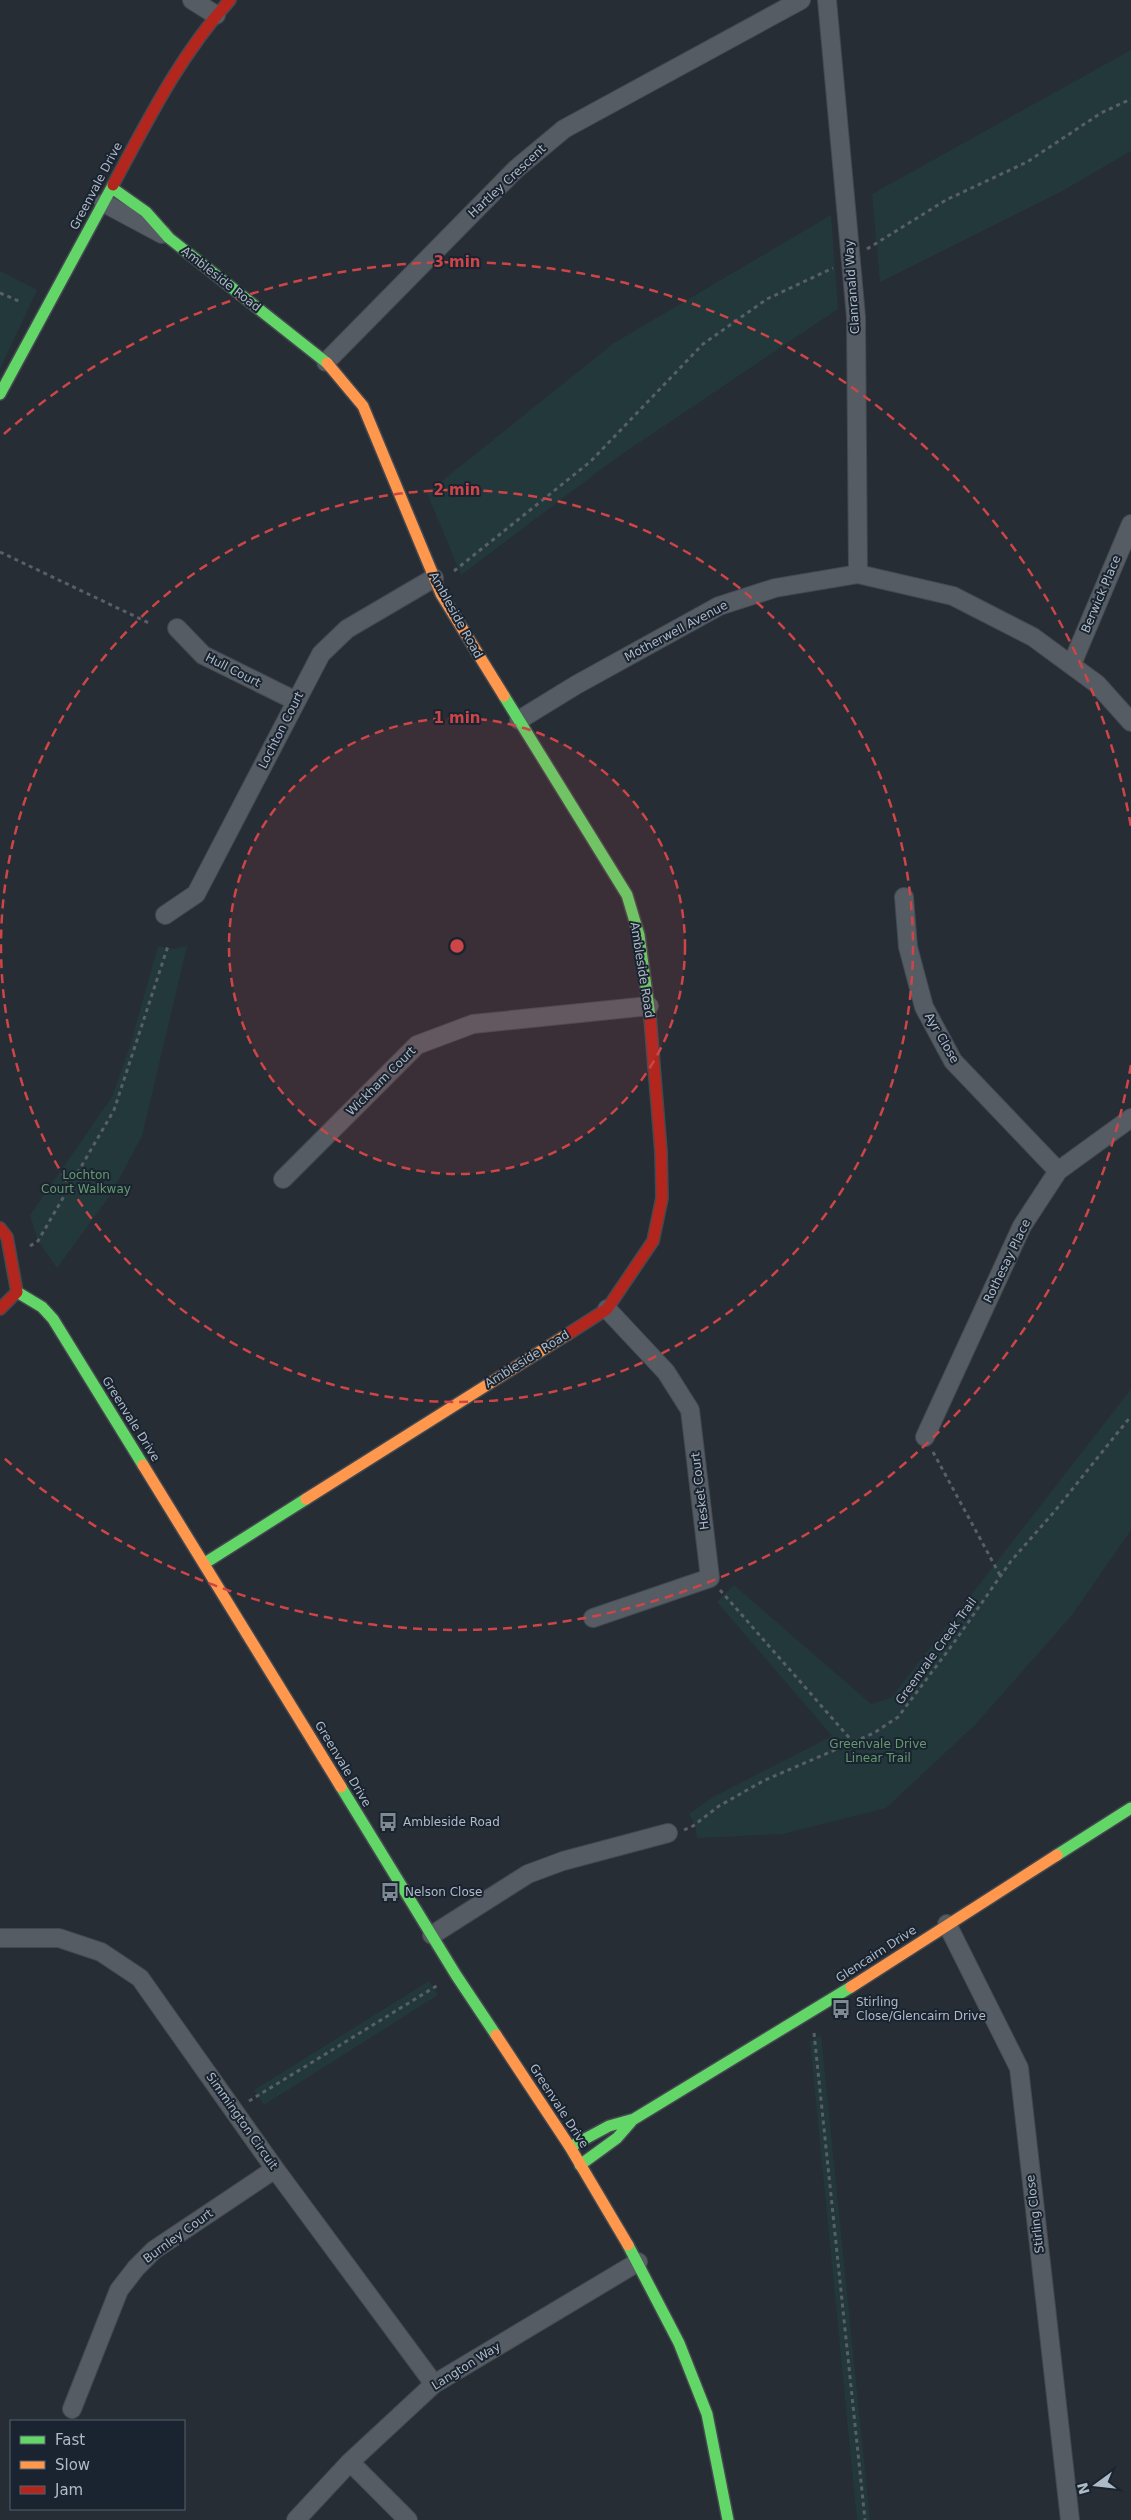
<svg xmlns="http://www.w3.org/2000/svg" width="1131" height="2520" font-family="'DejaVu Sans',sans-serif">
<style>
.green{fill:#23383b}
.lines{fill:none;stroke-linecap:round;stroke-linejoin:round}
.street-casing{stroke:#444950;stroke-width:20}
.fast-casing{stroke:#444950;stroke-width:14}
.slow-casing{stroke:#444950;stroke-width:14}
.jam-casing{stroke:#444950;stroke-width:14}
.path{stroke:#585f66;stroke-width:3;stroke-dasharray:4 4;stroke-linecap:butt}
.street{stroke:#565c63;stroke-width:18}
.fast{stroke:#63d668;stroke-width:11}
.slow{stroke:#ff974d;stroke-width:11}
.jam{stroke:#b3261e;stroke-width:11}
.ring{fill:none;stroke:#ce4548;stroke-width:2.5;stroke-dasharray:9 6}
.labels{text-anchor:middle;stroke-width:4;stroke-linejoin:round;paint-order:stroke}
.street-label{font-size:12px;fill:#afbac7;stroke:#1a2430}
.park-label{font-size:12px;fill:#65996e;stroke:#1a2430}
.poi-label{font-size:12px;fill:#afbac7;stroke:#1a2430;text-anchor:start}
.centre{fill:#ce4548;stroke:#1a2430;stroke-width:2.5}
.ring-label{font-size:15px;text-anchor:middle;font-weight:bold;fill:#ce4548;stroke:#1a2430;stroke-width:4;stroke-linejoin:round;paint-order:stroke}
</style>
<rect width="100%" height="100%" fill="#262d35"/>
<path class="green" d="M1131,50V151L1066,189L880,282L872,194Z
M831,215L838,309L619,456L461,575L427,493L614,343Z
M0,271L37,290L0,369Z
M158,946L173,949L187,946L142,1136L111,1194L57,1268L38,1241L30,1215L112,1097L130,1046Z
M1131,1389V1530L1072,1615L975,1725L886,1808L783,1834L697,1838L695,1825L689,1814L713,1797L832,1736L717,1602L734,1585L871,1704L891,1698Z
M429,1981L438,1995L264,2105L254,2090Z
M821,2035L870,2520H857L810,2041Z"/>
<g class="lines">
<g class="street-casing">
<path id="street" d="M192,0L216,15
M827,0L856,317L858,574
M104,203L162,234
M326,362L516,169L564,129L801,0
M177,628L203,655L296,701
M1072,664L1131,524
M519,720L576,685L719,606L775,588L858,574L953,596L1033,637L1097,684L1131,722
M904,897L908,947L924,1007L953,1061L1058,1171
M165,915L196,894L321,654L347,629L434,578
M283,1179L417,1045L473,1024L649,1006
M925,1437L1022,1226L1058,1171L1131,1118
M593,1618L710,1578L690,1410L666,1372L607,1309
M947,1924L1019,2068L1070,2520
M432,1935L528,1874L563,1861L668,1833
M0,1938H59L101,1952L140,1978L275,2169L434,2384
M72,2409L119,2290L136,2268L154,2250L275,2169
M350,2462L408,2520
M296,2520L350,2462L434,2384L638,2262"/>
</g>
<g class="fast-casing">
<path id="fast" d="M112,188L146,212L169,238L327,363
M0,394L113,185
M504,696L627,895L639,935L650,1017
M17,1292L42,1307L53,1319L143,1465
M205,1563L306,1499
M341,1787L456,1975L496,2035
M1057,1855L1131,1808
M570,2147L609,2126L634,2119L851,1987
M580,2165L617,2138L631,2122
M628,2245L679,2343L707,2414L728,2520"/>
</g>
<g class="slow-casing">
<path id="slow" d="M327,363L363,406L441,594L504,696
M143,1465L341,1787
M306,1499L568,1334
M851,1987L1057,1855
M496,2035L570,2147L628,2245"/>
</g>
<g class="jam-casing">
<path id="jam" d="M113,185C148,120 180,55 230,0
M0,1228L7,1237L17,1292
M0,1309L17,1292
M568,1334L607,1309L653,1241L662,1198L661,1152L650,1017"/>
</g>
<path class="path" d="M867,249L946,200L1027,162L1101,113L1131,99
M0,293L21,302
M0,552L149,623
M454,571L590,462L703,344L767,299L833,268
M30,1246L38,1241L114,1110L168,946
M933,1452L1001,1577
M720,1590L853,1742
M684,1830L693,1826L719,1806L763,1781L874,1733L898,1717L953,1644L1011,1561L1054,1512L1131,1416
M814,2033L865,2520
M249,2101L438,1985"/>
<use href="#street" class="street"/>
<use href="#fast" class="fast"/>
<use href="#slow" class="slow"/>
<use href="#jam" class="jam"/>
</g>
<circle cx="457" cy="946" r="228" fill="#ce4548" fill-opacity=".12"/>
<g class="ring">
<circle cx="457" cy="946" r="228"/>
<circle cx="457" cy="946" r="456"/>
<path d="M1131 1065A684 684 0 0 1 4 1458M4 434A684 684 0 0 1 1131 827"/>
</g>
<defs>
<g id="bus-bare" transform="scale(1.5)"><path d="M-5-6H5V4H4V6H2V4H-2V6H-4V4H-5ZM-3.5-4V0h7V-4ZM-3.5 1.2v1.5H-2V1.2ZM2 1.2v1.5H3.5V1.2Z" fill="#7f8994" stroke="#1a2430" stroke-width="2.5" paint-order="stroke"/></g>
</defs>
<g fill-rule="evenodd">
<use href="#bus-bare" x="388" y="1822"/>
<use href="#bus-bare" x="390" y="1892"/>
<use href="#bus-bare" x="841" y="2009"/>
</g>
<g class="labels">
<g class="street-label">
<text transform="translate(507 181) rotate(-43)" y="4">Hartley Crescent</text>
<text transform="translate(96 186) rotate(-62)" y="4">Greenvale Drive</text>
<text transform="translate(221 279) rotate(38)" y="4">Ambleside Road</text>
<text transform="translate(852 287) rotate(-94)" y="4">Clanranald Way</text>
<text transform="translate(1101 594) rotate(-67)" y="4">Berwick Place</text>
<text transform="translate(456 615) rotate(61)" y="4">Ambleside Road</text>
<text transform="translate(676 631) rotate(-28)" y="4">Motherwell Avenue</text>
<text transform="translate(233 670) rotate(27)" y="4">Hull Court</text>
<text transform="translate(281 730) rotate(-63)" y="4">Lochton Court</text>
<text transform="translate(642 970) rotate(81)" y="4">Ambleside Road</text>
<text transform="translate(942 1038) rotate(60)" y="4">Ayr Close</text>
<text transform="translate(381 1081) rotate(-45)" y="4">Wickham Court</text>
<text transform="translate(1007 1261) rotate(-64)" y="4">Rothesay Place</text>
<text transform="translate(527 1359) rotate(-32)" y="4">Ambleside Road</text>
<text transform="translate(131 1419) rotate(58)" y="4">Greenvale Drive</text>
<text transform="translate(700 1491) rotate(-97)" y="4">Hesket Court</text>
<text transform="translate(936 1651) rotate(-54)" y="4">Greenvale Creek Trail</text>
<text transform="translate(343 1764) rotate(59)" y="4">Greenvale Drive</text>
<text transform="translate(876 1954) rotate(-33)" y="4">Glencairn Drive</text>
<text transform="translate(559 2106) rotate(57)" y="4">Greenvale Drive</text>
<text transform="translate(242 2121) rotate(55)" y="4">Simmington Circuit</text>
<text transform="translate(1035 2214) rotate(-97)" y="4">Stirling Close</text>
<text transform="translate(178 2236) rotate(-36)" y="4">Burnley Court</text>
<text transform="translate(466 2366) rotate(-32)" y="4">Langton Way</text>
</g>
<g class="park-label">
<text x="86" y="1179">Lochton<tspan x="86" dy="14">Court Walkway</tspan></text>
<text x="878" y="1748">Greenvale Drive<tspan x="878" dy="14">Linear Trail</tspan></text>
</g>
<g class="poi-label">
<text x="403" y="1826">Ambleside Road</text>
<text x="405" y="1896">Nelson Close</text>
<text x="856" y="2006">Stirling<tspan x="856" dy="14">Close/Glencairn Drive</tspan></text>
</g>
</g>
<circle cx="457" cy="946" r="8" class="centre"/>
<g class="ring-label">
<text x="457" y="267">3 min</text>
<text x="457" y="495">2 min</text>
<text x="457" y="723">1 min</text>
</g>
<rect x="10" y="2420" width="175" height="90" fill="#1a2430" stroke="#56606c"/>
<rect x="20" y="2436" width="25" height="8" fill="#63d668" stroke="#56606c"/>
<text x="55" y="2445" font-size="15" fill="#afbac7">Fast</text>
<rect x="20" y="2461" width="25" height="8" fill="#ff974d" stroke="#56606c"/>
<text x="55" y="2470" font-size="15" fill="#afbac7">Slow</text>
<rect x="20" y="2486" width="25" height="8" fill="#b3261e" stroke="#56606c"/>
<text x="55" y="2495" font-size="15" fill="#afbac7">Jam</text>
<g transform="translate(1096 2485) rotate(255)" stroke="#1a2430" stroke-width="4" paint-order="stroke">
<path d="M0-4L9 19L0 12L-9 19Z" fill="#afbac7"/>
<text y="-8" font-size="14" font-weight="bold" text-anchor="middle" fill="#afbac7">N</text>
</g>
</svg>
